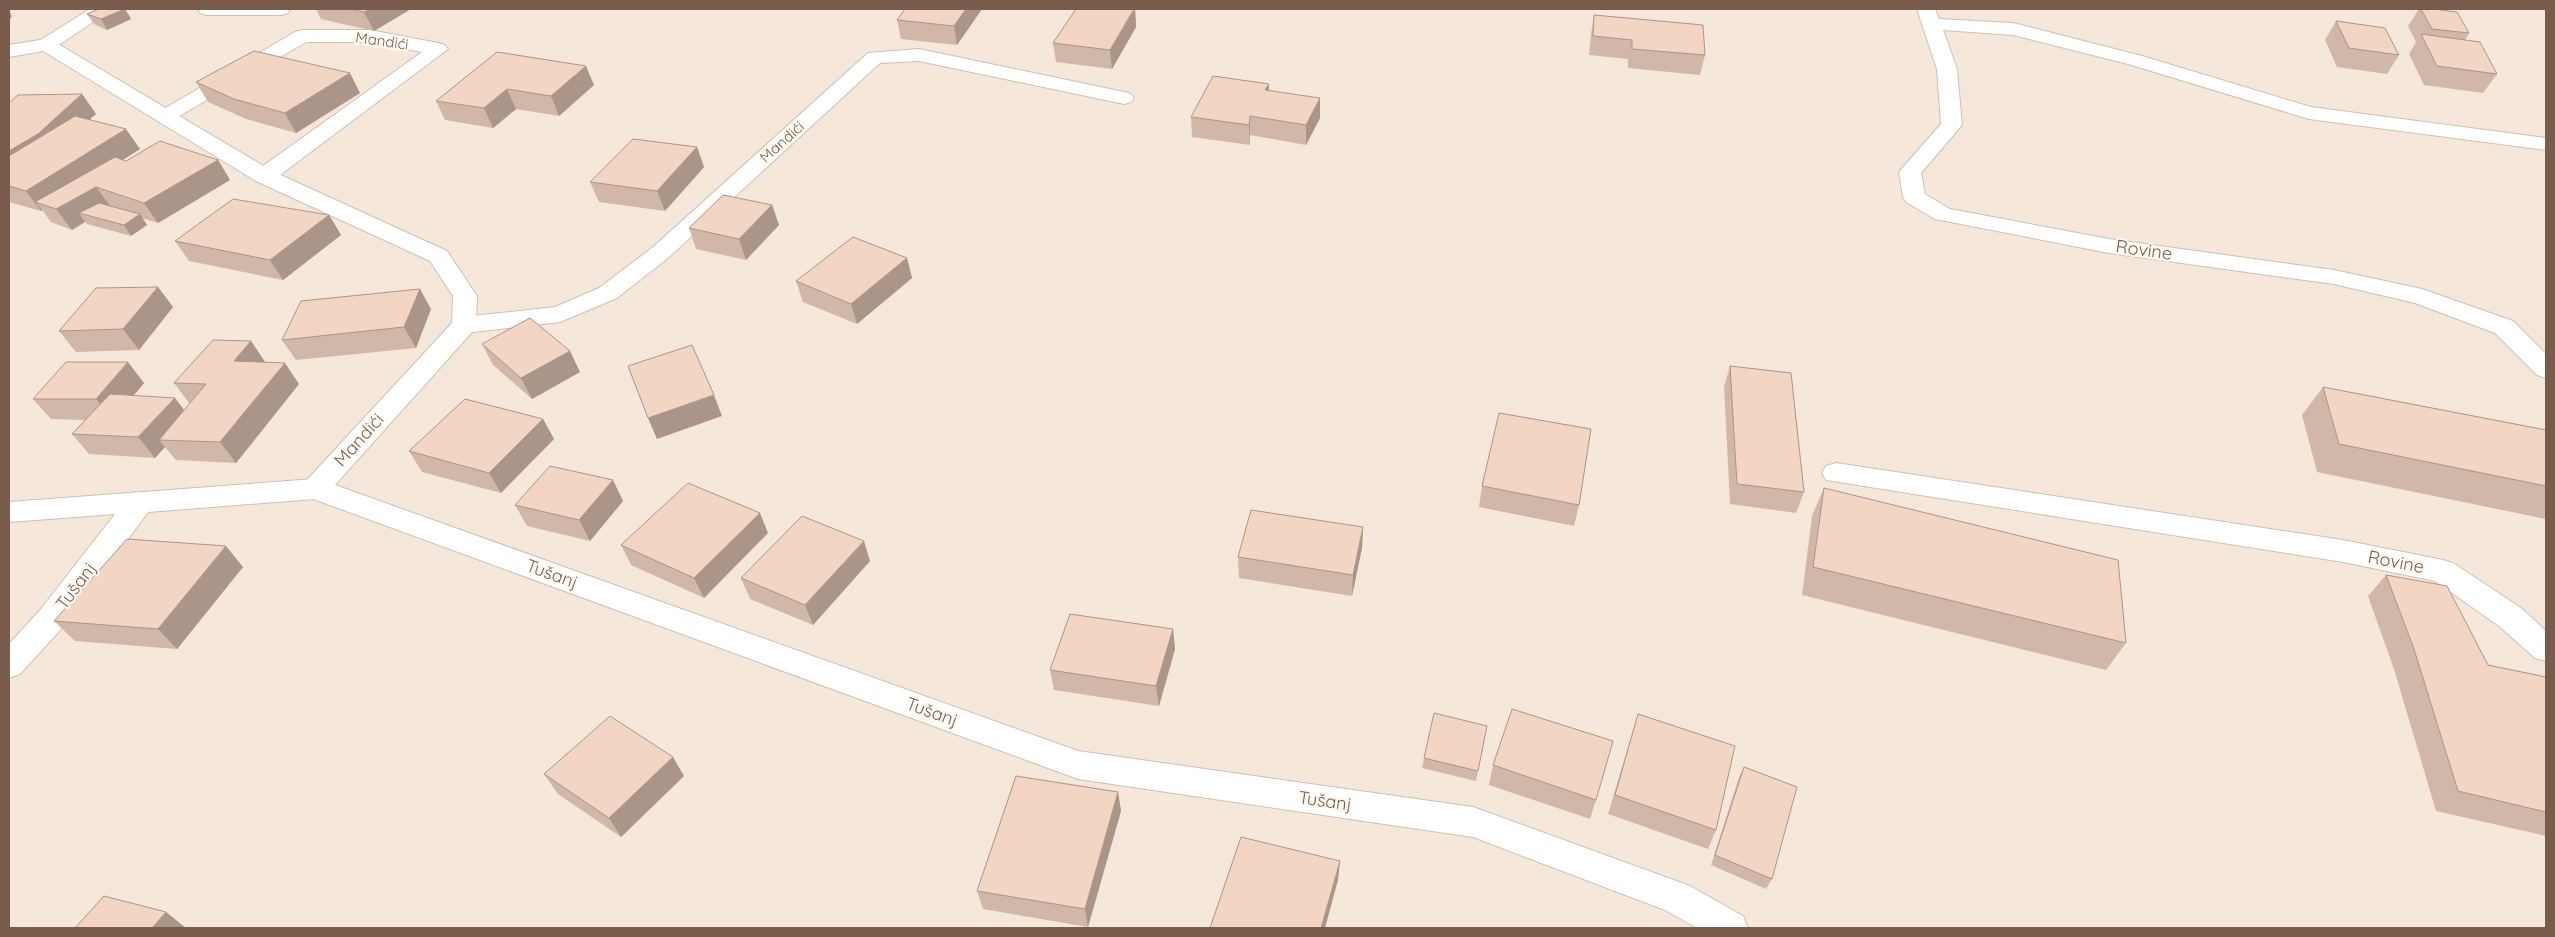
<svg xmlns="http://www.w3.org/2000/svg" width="2555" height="937" font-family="Quicksand,sans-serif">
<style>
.residential{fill:#f5e8da}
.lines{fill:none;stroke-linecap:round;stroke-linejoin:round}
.service-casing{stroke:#d1beb0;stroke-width:2}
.minor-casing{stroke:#d1beb0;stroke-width:2}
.tertiary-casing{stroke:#d1beb0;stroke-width:2}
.service{fill:#fff;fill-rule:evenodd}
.minor{fill:#fff;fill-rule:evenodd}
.tertiary{fill:#fff;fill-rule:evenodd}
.wall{fill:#d1b7a8}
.shaded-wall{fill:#aa9588}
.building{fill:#f3d5c3;stroke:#aa9588}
.labels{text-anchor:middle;stroke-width:4.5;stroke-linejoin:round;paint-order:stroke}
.far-street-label{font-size:15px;fill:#7a5c4d;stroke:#fffaf3}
.street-label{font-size:18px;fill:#7a5c4d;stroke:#fffaf3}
</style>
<rect width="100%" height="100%" fill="#fdf6ec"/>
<path class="residential" d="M9,9H2546V928H9Z"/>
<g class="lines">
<g class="service-casing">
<path id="service" d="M198,9H290L288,13L281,15H207L200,13Z"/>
</g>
<g class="minor-casing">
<path id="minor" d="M90,9H112L53,49H39L36,45L39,41Z
M1917,9H1935L1939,19L2013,23L2142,56L2311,107L2546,138V150L2309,119L2128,64L2013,35L1943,30L1957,69L1962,125L1921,173L1925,194L1950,209L1998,218L2109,239L2334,270L2422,289L2513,321L2546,354V378L2537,375L2495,333L2415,303L2334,284L2109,253L1935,219L1906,202L1903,197L1899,172L1941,124L1937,69Z
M302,30H370L438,43L445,45L448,49L272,181L264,183L256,181L253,176L256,171L422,52L370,42H306L171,121L164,123L157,121L154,117L157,113L295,32Z
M919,49L1124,92L1131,94L1134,98L1131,102L1124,104L919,61L880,63L668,258L617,298L560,322L464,333L455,331L452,325L455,319L464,317L555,307L599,288L652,248L868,53Z
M1836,463L2343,540L2443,560L2453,563L2521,608L2546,631V661L2535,658L2499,626L2435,581L2343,562L1826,480L1822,473L1826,466Z
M315,479L325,482L329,489L325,496L315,499L148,512L63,627L20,674L9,678V644L41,609L115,514L9,522V502Z"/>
</g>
<g class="tertiary-casing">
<path id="tertiary" d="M46,39L53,41L272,171L447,251L477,296L476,325L473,331L335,485L1078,751L1473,807L1690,886L1743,916L1748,928H1697L1665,910L1473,837L1078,779L305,496L301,489L305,482L452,323L453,296L430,261L256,181L43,51L9,57V45Z"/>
</g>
<use href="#service" class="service"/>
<use href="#minor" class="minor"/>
<use href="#tertiary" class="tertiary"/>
</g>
<path class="wall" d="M125,9L131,19L107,30L94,24L87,14Z
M316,9H411L374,31L321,19Z
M982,9L957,45L901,39L897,20Z
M1135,9L1136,27L1112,69L1056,62L1053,43Z
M2419,9H2434L2469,33L2465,40L2497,74L2483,93L2424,85L2409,54L2416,42L2408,26Z
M1594,15L1705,55L1700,75L1628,68V59L1589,55L1591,34Z
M2336,21L2399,55L2387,74L2337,67L2325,40Z
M497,52L594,85L559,116L516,109L493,128L445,120L436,101Z
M196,82L360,93L296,133L246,119L208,102Z
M1269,84V90L1320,118L1306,145L1250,135V145L1192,137L1191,117Z
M82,94L96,114L89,119L140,149L123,160L126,161L218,160L230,180L158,223L142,218L147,225L131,236L87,224L85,222L72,230L51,222L42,210L41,211L9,202V101L10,102Z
M697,147L704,167L665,211L599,202L590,182Z
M772,205L779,225L746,260L696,249L689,228Z
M329,215L341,235L283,280L189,261L175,241Z
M907,258L912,278L857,324L803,302L796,281Z
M158,287L173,307L139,350L76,352L59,331Z
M431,309L416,348L296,360L282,340Z
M251,341L265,362L299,384L236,463L176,460L165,447L155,458L89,454L72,434L85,420L51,419L33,399L144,383L133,396L184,410L190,404L174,383Z
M482,344L580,372L532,399L493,365Z
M1730,366L1804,492L1796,513L1730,504L1724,387Z
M2323,387L2546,430V519L2317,472L2302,415Z
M543,419L554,439L501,493L422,472L409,451Z
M1482,486L1579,505L1574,526L1479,507Z
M1824,488L2126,643L2106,670L1802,595L1812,516Z
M623,501L590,541L527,526L515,505Z
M1363,527L1362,548L1352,596L1239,578L1238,557Z
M768,533L704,598L631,565L621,545Z
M870,561L813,625L750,599L741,578Z
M243,567L177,649L75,641L54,621Z
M2386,575L2488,665L2546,677V836L2436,811L2394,669L2368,596Z
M1173,629L1175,649L1159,706L1054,690L1050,670Z
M1638,714L1716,830L1708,849L1608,814Z
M1487,726L1476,781L1422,768L1424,758Z
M1493,765L1596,800L1590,819L1489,785Z
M1744,767L1772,879L1766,889L1711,865L1739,777Z
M544,774L684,776L621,837L558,794Z
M1118,792L1121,811L1088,927L983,909L977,891Z"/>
<path class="shaded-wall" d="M125,9L131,19L107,30L101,19Z
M370,9H411L374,31L364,12Z
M966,9H982L957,45L954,26Z
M1135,9L1136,27L1112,69L1110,50Z
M9,11L12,16L9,21Z
M586,66L594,85L559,116L551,96Z
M350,73L360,93L296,133L285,113Z
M1269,84V103L1265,90Z
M507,89L516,109L493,128L484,108Z
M82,94L96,114L52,153L9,173V151Z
M1320,98V118L1306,145V125Z
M1250,116V145L1249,125Z
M126,129L140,149L48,206L35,202L42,210L41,211L26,191Z
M697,147L704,167L665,211L657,191Z
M218,160L230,180L158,223L144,203Z
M96,187L111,207L79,213L85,222L72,230L56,209Z
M772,205L779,225L746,260L739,239Z
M140,214L147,225L131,236L124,225Z
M329,215L341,235L283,280L270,260Z
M907,258L912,278L857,324L851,304Z
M158,287L173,307L139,350L123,329Z
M420,289L431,309L416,348L404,327Z
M251,341L265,362L249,382L234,361Z
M570,351L580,372L532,399L521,378Z
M128,362L144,383L113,420L96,399Z
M285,363L299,384L236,463L220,442Z
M714,395L722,416L657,439L648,418Z
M175,398L191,419L159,440L165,447L155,458L138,437Z
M543,419L554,439L501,493L489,473Z
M613,480L623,501L590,541L579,520Z
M760,513L768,533L704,598L694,578Z
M1363,527L1362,548L1352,596L1353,575Z
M864,541L870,561L813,625L805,605Z
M226,546L243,567L177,649L158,629Z
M1173,629L1175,649L1159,706L1156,686Z
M673,757L684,776L621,837L609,818Z
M1118,792L1121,811L1088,927L1085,909Z
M1340,861L1338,880L1325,928H1321Z
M166,912L186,928H152Z"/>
<path class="building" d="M99,9H125L101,19L87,14Z
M350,9H370L364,12Z
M905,9H966L954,26L897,20Z
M1076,9H1134L1110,50L1053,43Z
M2421,9H2434L2457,12L2469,33L2432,29Z
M1594,15L1703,25L1705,55L1632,49V40L1593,36Z
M2336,21L2385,28L2399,55L2349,48Z
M2421,34L2480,42L2497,74L2437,66Z
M254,51L350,73L285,113L234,99L196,82Z
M497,52L586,66L551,96L507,89L484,108L436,101Z
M1213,76L1269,84L1265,90L1320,98L1306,125L1250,116L1249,125L1191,117Z
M82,94L38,134L9,151V103L18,95Z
M75,116L126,129L26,191L9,186V156Z
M633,139L697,147L657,191L590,182Z
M160,141L218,160L144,203L96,187L56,209L35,202L115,157L126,161Z
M723,195L772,205L739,239L689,228Z
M233,199L329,215L270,260L175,241Z
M99,203L140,214L124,225L79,213Z
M853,237L907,258L851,304L796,281Z
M158,287L123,329L59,331L96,288Z
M420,289L404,327L282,340L301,301Z
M530,318L570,351L521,378L482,344Z
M213,340L251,341L234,361L285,363L220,442L159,440L206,384L174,383Z
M692,345L714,395L648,418L628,366Z
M66,362H128L96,399H33Z
M1730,366L1791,373L1804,492L1737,484Z
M2323,387L2546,430V486L2339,444Z
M110,394L175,398L138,437L72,434Z
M465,399L543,419L489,473L409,451Z
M1499,413L1591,429L1579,505L1482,486Z
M550,466L613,480L579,520L515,505Z
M688,483L760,513L694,578L621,545Z
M1824,488L2118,560L2126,643L1813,567Z
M1251,510L1363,527L1353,575L1238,557Z
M802,516L864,541L805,605L741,578Z
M127,539L226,546L158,629L54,621Z
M2386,575L2447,586L2488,665L2546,677V812L2458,791L2414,649Z
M1070,614L1173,629L1156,686L1050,670Z
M1512,709L1613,741L1596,800L1493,765Z
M1434,713L1487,726L1478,771L1424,758Z
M1638,714L1735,746L1716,830L1615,795Z
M610,716L673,757L609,818L544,774Z
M1744,767L1797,787L1772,879L1715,855Z
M1016,776L1118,792L1085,909L977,891Z
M1241,837L1340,861L1321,928H1210Z
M104,896L166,912L152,928H75Z"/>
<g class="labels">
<g class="far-street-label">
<text transform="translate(382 41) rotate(8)" y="5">Mandići</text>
<text transform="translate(782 142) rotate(-42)" y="5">Mandići</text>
</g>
<g class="street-label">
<text transform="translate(2144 250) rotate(8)" y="6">Rovine</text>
<text transform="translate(359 440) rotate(-48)" y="6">Mandići</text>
<text transform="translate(2396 562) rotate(11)" y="6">Rovine</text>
<text transform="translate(552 574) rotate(20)" y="6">Tušanj</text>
<text transform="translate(76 586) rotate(-53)" y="6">Tušanj</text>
<text transform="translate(932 712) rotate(20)" y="6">Tušanj</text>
<text transform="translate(1325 801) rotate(8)" y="6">Tušanj</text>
</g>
</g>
<rect width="2555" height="937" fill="none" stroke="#7a5c4d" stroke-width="20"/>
</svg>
